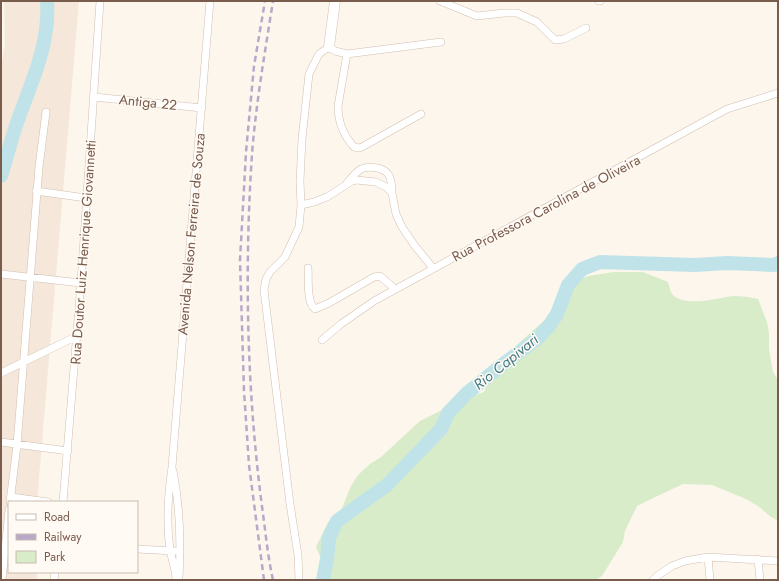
<svg xmlns="http://www.w3.org/2000/svg" width="779" height="581" font-family="Jost,sans-serif">
<style>
.residential{fill:#f5e8da}
.green{fill:#d8ecc9}
.lines{fill:none;stroke-linecap:round;stroke-linejoin:round}
.river{stroke:#bfe3e8;stroke-width:14}
.street-casing{stroke:#d1beb0;stroke-width:8}
.secondary-casing{stroke:#d6c0b0;stroke-width:11}
.street{stroke:#fff;stroke-width:7}
.secondary{stroke:#fff;stroke-width:10}
.rail{stroke:#b9a8c9;stroke-width:2.5;stroke-dasharray:6 4;stroke-linecap:butt}
.labels{text-anchor:middle;stroke-width:3;stroke-linejoin:round;paint-order:stroke}
.street-label{font-size:14px;fill:#7a5c4d;stroke:#fffaf3}
.water-label{font-size:15px;font-style:italic;fill:#437c86;stroke:#fffaf3}
</style>
<rect width="100%" height="100%" fill="#fdf6ec"/>
<path class="residential" d="M4,1H79L37,502H9V572H36L38,580H1V67L5,44Z"/>
<path class="green" d="M614,272H643L668,282C669,285 670,291 672,294C685,308 717,298 733,296C742,296 750,297 758,299L767,322L769,333V349L773,372L778,380V521L771,517L758,506L746,499L712,485L683,484L649,500L637,506L625,531L623,542L602,576L595,580H323L326,570L316,547L328,522L340,513L351,486L358,475L370,464L381,457L420,421L464,399L484,392L491,377L503,366L510,354L519,343L549,316L570,292L577,281L588,276Z"/>
<g class="lines">
<path class="river" d="M1,176C7,157 12,136 19,117C33,79 50,42 47,1
M323,580L327,559L329,538L337,521L387,485L441,429L448,413L466,394L502,365L537,339L549,326L557,314L568,285L582,269L600,262L695,265L727,263L774,265L778,263"/>
<g class="street-casing">
<path id="street" d="M440,1L477,16L504,13H517L537,22L555,40L564,39L586,28
M599,1H600
M347,54L338,106C338,121 344,136 354,147L359,148L362,147L421,114
M94,97L202,108
M347,183C351,178 356,172 361,169C369,166 383,167 388,174C392,179 392,187 392,193
M36,191L86,198
M301,205L314,202L327,197L352,181L356,180L376,182L386,187L392,193L396,214L402,227L415,246L433,268
M308,268C309,278 306,303 315,309L329,303L374,277L380,276L395,289
M1,274L81,283
M322,340L341,324L374,301L727,109L778,93
M1,373L77,336
M1,442L68,451
M173,471C180,506 181,542 179,578
M11,497L48,502
M10,502L17,445L39,167L46,112
M63,502L81,283L100,1
M137,549L175,551
M708,557L710,580
M758,559L760,580
M2,580L9,510
M54,580L55,572
M176,580C176,570 172,560 170,550C166,522 168,494 172,467L210,1
M299,580L298,555L290,504L264,290L266,279L270,272L285,257L299,227L301,205L300,181L302,139L309,74L319,54L329,47L335,51L347,54L441,42
M653,580L657,576L672,566L685,561L708,557L778,561"/>
</g>
<g class="secondary-casing">
<path id="secondary" d="M329,47L335,1"/>
</g>
<use href="#street" class="street"/>
<use href="#secondary" class="secondary"/>
<path class="rail" d="M264,580L249,465L244,391L240,260L246,152L254,66L265,1
M273,580C268,558 266,536 263,514C247,396 244,273 252,154C256,103 265,52 273,1"/>
</g>
<g class="labels">
<g class="street-label">
<text transform="translate(148 102) rotate(6)" y="5">Antiga 22</text>
<text transform="translate(546 208) rotate(-28)" y="5">Rua Professora Carolina de Oliveira</text>
<text transform="translate(191 234) rotate(-85)" y="5">Avenida Nelson Ferreira de Souza</text>
<text transform="translate(83 252) rotate(-86)" y="5">Rua Doutor Luiz Henrique Giovannetti</text>
</g>
<g class="water-label">
<text transform="translate(506 362) rotate(-39)" y="5">Rio Capivari</text>
</g>
</g>
<rect width="779" height="581" fill="none" stroke="#7a5c4d" stroke-width="4"/>
<rect x="8" y="501" width="130" height="72" fill="#fffaf3" stroke="#cabbb1"/>
<rect x="16" y="514" width="20" height="6" fill="#ffffff" stroke="#cabbb1"/>
<text x="44" y="521" font-size="12" fill="#7a5c4d">Road</text>
<rect x="16" y="534" width="20" height="6" fill="#b9a8c9" stroke="#cabbb1"/>
<text x="44" y="541" font-size="12" fill="#7a5c4d">Railway</text>
<rect x="16" y="551" width="20" height="12" fill="#d8ecc9" stroke="#cabbb1"/>
<text x="44" y="561" font-size="12" fill="#7a5c4d">Park</text>
</svg>
